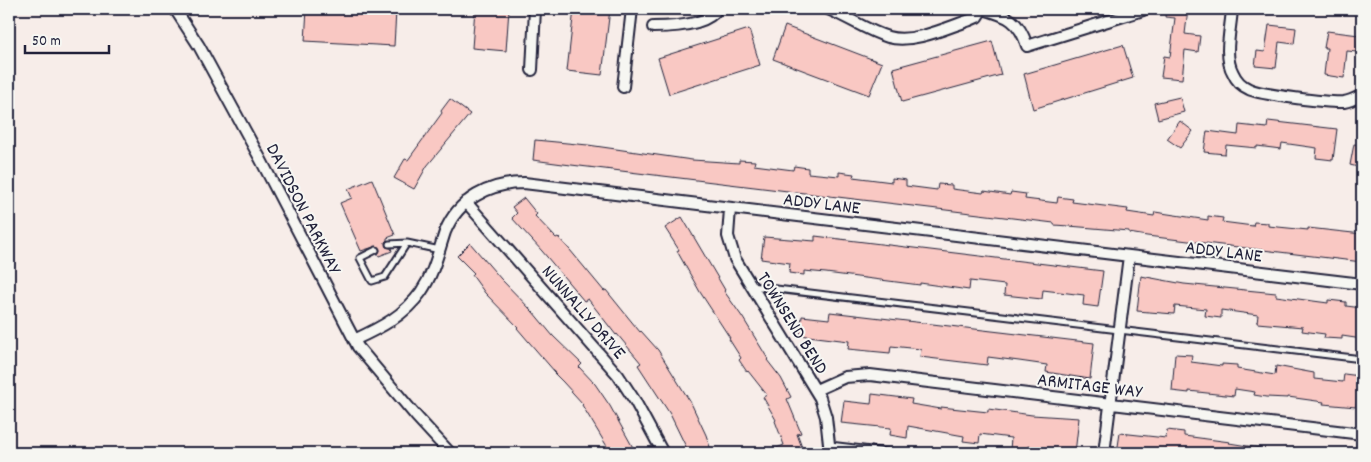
<svg xmlns="http://www.w3.org/2000/svg" width="1371" height="462" font-family="Dekko,sans-serif">
<style>
.building{fill:#f9c8c3;stroke:#22223b}
.lines{fill:none;stroke-linecap:round;stroke-linejoin:round}
.lane-casing{stroke:#22223b;stroke-width:9}
.street-casing{stroke:#22223b;stroke-width:14}
.lane{stroke:#f6f6f2;stroke-width:5}
.street{stroke:#f6f6f2;stroke-width:10}
.labels{text-anchor:middle;stroke-width:4;stroke-linejoin:round;paint-order:stroke}
.street-label{font-size:19px;fill:#22223b;stroke:#f6f6f2}
</style>
<rect width="100%" height="100%" fill="#f7ede9"/>
<filter id="ink" filterUnits="userSpaceOnUse"><feTurbulence type="fractalNoise" baseFrequency=".02" numOctaves="2"/><feDisplacementMap in="SourceGraphic" scale="10" xChannelSelector="R" yChannelSelector="G"/><feConvolveMatrix kernelMatrix="1 2 1 2 8 2 1 2 1" color-interpolation-filters="sRGB"/></filter>
<g filter="url(#ink)">
<path class="building" d="M307,9L396,11L394,46L305,41Z
M475,9H509L506,51L472,48Z
M574,9H610L602,75L567,71Z
M1166,9H1188L1185,34L1200,36L1198,52L1185,50L1182,79L1161,77L1164,56L1170,57L1175,18L1165,17Z
M1269,25L1296,28L1294,44L1279,42L1276,68L1255,66L1257,51L1265,52Z
M785,26L882,63L869,95L773,59Z
M749,29L760,65L669,94L658,58Z
M1327,31L1359,35L1357,52L1347,51L1344,78L1324,75L1327,48H1324Z
M992,41L1001,75L902,102L893,68Z
M1123,45L1133,78L1033,109L1024,74Z
M1180,97L1184,112L1158,119L1154,103Z
M450,99L470,114L427,166L414,189L394,178L405,159L408,160L442,113L441,111Z
M1180,121L1193,131L1180,148L1167,139Z
M1268,121L1337,129L1333,160L1316,158L1317,148L1282,143L1281,149L1257,146V148L1226,145L1225,154L1204,152L1207,131L1238,135L1239,125L1267,128Z
M535,140L588,145L692,160L739,163V160L755,161L754,165L793,170L794,166L808,168V173L839,176V172L854,174L853,177L892,182V178L906,180V186L937,190L938,184L952,185V189L983,193L984,191L1010,195L1011,192L1026,194L1025,199L1057,203L1058,197L1073,199L1072,202L1128,209L1127,212L1154,216L1155,212L1208,220V216L1223,218L1222,222L1253,226L1254,222L1268,223V226L1308,230V228L1362,234V262L1147,236L1129,233V231L1069,226L1054,225V223L563,164L533,160Z
M1354,144L1362,145V168L1350,165Z
M372,179L395,235L387,238V240L385,242L386,247L391,248L392,251L379,256L378,254L380,250L377,246L361,251L340,203L352,198L348,189Z
M524,198L537,214L535,216L556,238L558,237L570,250L604,291L606,290L640,332L641,331L658,350L691,403L706,435L712,453H689L670,414L638,365L641,363L617,334L616,335L588,299L584,301L542,251L512,218L517,213L512,207Z
M682,217L725,290L724,291L743,318L768,359L767,360L781,378L791,397L787,399L801,433L797,434L804,453H764L784,445L775,421L776,420L763,397L767,395L748,371L747,372L739,360L741,358L729,339L730,338L700,292L677,251L679,250L665,228Z
M815,236L1103,271L1098,307L1083,305L1084,295L1043,290L1042,299L1004,295L1005,285L970,281L969,290L920,283V285L826,273L804,271V275L789,273L790,263L761,259L764,237L815,241Z
M470,243L501,279L533,312L553,336L582,364L579,367L595,384L610,406L636,453H611L582,405L583,404L563,382L554,373L555,372L529,342L517,328L518,327L485,293L472,275L474,273L457,256Z
M1141,276L1184,284L1276,293V296L1328,303V300L1346,302V306L1362,308V339L1342,336V339L1324,338L1325,334L1302,331L1303,327L1257,323L1258,315L1221,310V318L1205,316L1206,309L1175,306L1174,314L1137,311Z
M830,312L1094,343L1090,379L1046,372L1047,365L1019,361L988,357L987,365L920,357L921,349L891,346L890,353L848,349L849,341L800,335L802,316L829,319Z
M1175,354L1192,355L1191,362L1222,366V364L1237,365V369L1275,375L1276,366L1314,373V379L1343,382L1344,374L1360,376L1356,407L1323,404L1324,402L1288,397V398L1266,397L1254,395L1255,392L1235,389L1234,396L1189,391V393L1172,391Z
M872,394L912,399L911,404L941,409V407L988,412V409L1032,415L1079,418L1075,453L1060,451V450L1028,446V453L1010,450L1011,438L980,434L979,443L963,441L964,436L908,426L907,438L890,435L891,428L841,423L844,401L871,404Z
M1167,430L1184,432V436L1230,442L1229,443L1260,448V453H1117L1120,433L1166,438Z"/>
<g class="lines">
<g class="lane-casing">
<path id="lane" d="M389,244L407,243
M376,250L360,258L372,281L385,277L407,243L440,250
M751,286L1362,359
M830,445L896,453"/>
</g>
<g class="street-casing">
<path id="street" d="M175,9L199,46L261,160L358,347L416,416L450,453
M828,9C848,17 867,31 888,37C913,44 946,28 970,20L977,17L982,9
M983,9C1008,16 1019,20 1027,46L1143,10
M1232,9C1231,28 1223,56 1233,73C1236,80 1242,86 1249,89C1261,95 1330,103 1344,102C1351,101 1356,98 1362,95
M653,27C671,27 707,26 717,9
M532,70L535,9
M623,87L632,9
M466,202L618,375L635,401L663,453
M730,209L728,236L735,259L820,398L826,417L830,453
M354,340C380,328 404,316 421,292C434,273 438,253 445,232C458,199 490,183 524,183L1362,284
M816,390L845,377L870,375L1362,434
M1104,453L1129,256"/>
</g>
<use href="#lane" class="lane"/>
<use href="#street" class="street"/>
</g>
</g>
<g class="labels">
<g class="street-label">
<text transform="translate(822 202) rotate(7)" y="7">ADDY LANE</text>
<text transform="translate(305 208) rotate(63)" y="7">DAVIDSON PARKWAY</text>
<text transform="translate(1224 250) rotate(7)" y="7">ADDY LANE</text>
<text transform="translate(585 311) rotate(49)" y="7">NUNNALLY DRIVE</text>
<text transform="translate(794 322) rotate(58)" y="7">TOWNSEND BEND</text>
<text transform="translate(1090 384) rotate(7)" y="7">ARMITAGE WAY</text>
</g>
</g>
<rect width="1371" height="462" fill="none" stroke="#f6f6f2" stroke-width="30"/>
<rect x="15" y="15" width="1341" height="432" fill="none" stroke="#22223b" stroke-width="2" filter="url(#ink)"/>
<path d="M25 45v8h84v-8" fill="none" stroke="#22223b" stroke-width="2.5"/>
<text x="32" y="45" font-size="15" fill="#22223b" stroke="#f6f6f2" stroke-width="4" paint-order="stroke">50 m</text>
</svg>
